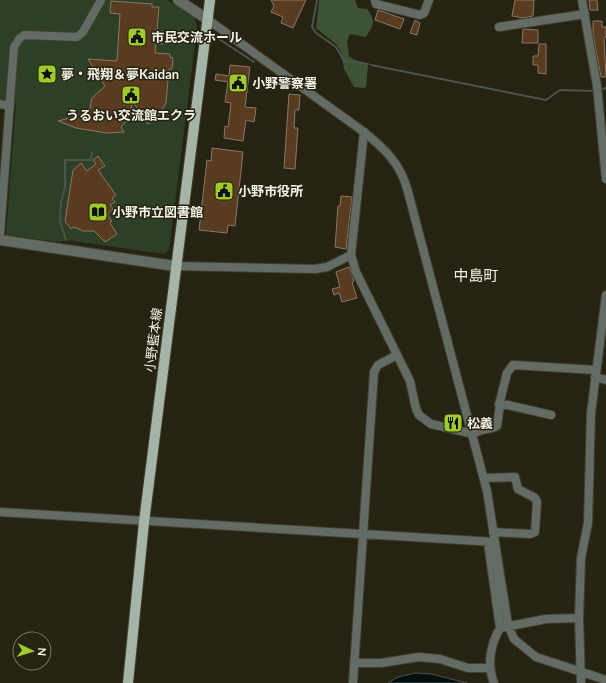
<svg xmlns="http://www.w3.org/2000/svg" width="606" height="683" font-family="Lato,'Noto Sans JP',sans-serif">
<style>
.green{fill:#2d3f25}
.forest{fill:#3d5333}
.water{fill:#010f10;stroke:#4a5350}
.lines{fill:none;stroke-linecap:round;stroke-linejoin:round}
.stream{stroke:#4a5350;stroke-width:2}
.building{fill:#593c20;stroke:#877768}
.minor-casing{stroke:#444030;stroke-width:10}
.tertiary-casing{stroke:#444030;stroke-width:12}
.primary-casing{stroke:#444030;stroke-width:12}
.minor{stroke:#636b65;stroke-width:8}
.tertiary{stroke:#636b65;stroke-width:10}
.primary{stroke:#a4b4a7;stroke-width:10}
.labels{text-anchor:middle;stroke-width:3;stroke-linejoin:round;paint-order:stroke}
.poi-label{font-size:13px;font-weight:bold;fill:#f4f2e7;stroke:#272312;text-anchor:start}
.street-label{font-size:13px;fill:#f4f2e7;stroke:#272312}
.quarter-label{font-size:15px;fill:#f4f2e7;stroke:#272312}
</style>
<rect width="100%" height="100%" fill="#272312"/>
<path class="green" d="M0,0H167L195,18L197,28L169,250L164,254L66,240L60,242L6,235L16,103L0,101Z"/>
<path class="forest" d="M319,0H355L358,8L367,9C376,21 374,25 366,37L350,34L347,41L349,56C355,62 362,60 368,65L366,87L364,88L354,87L344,69L341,52L337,45L316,28Z"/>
<path class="water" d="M415,673L431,674L467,683H388L398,677Z"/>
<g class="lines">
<path class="stream" d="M317,0L312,27L316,33L336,47L344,61L368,64
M216,37L254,62
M159,44L173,43
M371,65L546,100L560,90L595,91
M602,89L606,88
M66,240L60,221L61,202L65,187V160H91L92,153"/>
</g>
<path class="building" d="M271,0H306L293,28L281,23L283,17L271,12L274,6Z
M515,0H534L533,16L523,18L512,16Z
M589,0H597L598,10H590Z
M111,1L152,4V7H159L155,53L170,54V57L173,58L172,69H169L166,103L159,115L148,124L133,102L128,119L121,127L124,132L107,133L76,128L58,121L89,113L92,98L105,86L88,59L117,61L120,14L110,13Z
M378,10L404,19L400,29L375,20Z
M415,20L420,23L417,35L410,33Z
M593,21H602V27H606V37L604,38L606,77H601L593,34Z
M523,29L538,30V43H522Z
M539,44H546V74L538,73V65H533V56H538Z
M230,65L250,67L245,107L256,108L254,122L246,120L243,141L224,138L225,126L228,127L231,103L225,102L228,82L215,80L216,74L229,76Z
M289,94L300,95L299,110H295L294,128H298L295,169L284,168Z
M212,148L243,152L235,226L228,225L227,233L199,230L207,160L211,161Z
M98,156L105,166L98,170L116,195L112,198L115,202L110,205L113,209L107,214L112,221L110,223L117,234L105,242L94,231H83L74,227L71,229L65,221L73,170L81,163L87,171L96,164L93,160Z
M341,196L352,197L346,249L335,247L338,206H340Z
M349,267L354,281L352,282L357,298L342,302L339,293L334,295L332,289L340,287L336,272Z"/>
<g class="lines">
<g class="minor-casing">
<path id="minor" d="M375,0L376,4L420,15L424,13L429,0
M582,0L597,86L606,179
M207,19L364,132C385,149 401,164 408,192L487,491L508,625L514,639L536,657L606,680
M499,27L585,14
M0,104L10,106
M364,132L351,255L356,272L410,381L416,409L419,415L431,424L473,434C481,428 490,430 497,426L500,405
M0,234L14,47L19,39L24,35L77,37L83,32L101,0
M175,266L315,269L327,267L351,255
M595,377L606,380
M551,415L508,405H499L507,373L513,365L596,370
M484,478L515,477L518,489L535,498L537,502L535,532L530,534L493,532
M0,512L495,542
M488,543L500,628
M354,663H381L419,657L440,659L468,668H490
M353,683L374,372L378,365L397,355
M494,683C487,665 490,645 500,628L546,619L579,618
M581,683L579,618L581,558L588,523L591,413L606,295"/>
</g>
<g class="tertiary-casing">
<path id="tertiary" d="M178,0L207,19
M0,240L175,266"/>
</g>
<g class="primary-casing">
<path id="primary" d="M128,683L144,522L210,0"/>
</g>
<use href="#minor" class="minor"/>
<use href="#tertiary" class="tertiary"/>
<use href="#primary" class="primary"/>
</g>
<defs>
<g id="civic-square" transform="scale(1)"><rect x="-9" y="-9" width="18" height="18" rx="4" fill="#a0c92b" stroke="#272312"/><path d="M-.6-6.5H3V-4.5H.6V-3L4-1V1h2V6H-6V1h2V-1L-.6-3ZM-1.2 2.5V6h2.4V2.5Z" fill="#111"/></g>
<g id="sight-square" transform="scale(1)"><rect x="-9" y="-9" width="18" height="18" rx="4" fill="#a0c92b" stroke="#272312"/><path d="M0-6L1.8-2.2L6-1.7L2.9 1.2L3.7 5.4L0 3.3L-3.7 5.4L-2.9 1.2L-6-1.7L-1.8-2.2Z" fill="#111"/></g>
<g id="library-square" transform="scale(1)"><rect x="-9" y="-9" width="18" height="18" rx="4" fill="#a0c92b" stroke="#272312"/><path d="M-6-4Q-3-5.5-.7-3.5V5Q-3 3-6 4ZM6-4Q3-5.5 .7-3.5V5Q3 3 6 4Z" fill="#111"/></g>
<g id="restaurant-square" transform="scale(1)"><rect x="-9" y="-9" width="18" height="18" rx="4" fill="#a0c92b" stroke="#272312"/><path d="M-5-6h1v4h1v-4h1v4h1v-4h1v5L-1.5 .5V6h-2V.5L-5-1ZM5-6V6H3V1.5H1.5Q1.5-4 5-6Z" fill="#111"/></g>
</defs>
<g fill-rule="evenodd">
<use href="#civic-square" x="137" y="37"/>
<use href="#sight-square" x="47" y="74"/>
<use href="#civic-square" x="238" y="83"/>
<use href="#civic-square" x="131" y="95"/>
<use href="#civic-square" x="224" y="191"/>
<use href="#library-square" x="98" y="212"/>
<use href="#restaurant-square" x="453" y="423"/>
</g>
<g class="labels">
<g class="poi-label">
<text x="151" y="42">市民交流ホール</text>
<text x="61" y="79">夢・飛翔＆夢Kaidan</text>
<text x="252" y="88">小野警察署</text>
<text x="131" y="120" text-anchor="middle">うるおい交流館エクラ</text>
<text x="238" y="196">小野市役所</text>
<text x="112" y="217">小野市立図書館</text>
<text x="467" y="428">松義</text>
</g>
<g class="street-label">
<text transform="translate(153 340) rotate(-83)" y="5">小野藍本線</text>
</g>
<g class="quarter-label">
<text x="476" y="281">中島町</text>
</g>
</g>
<g transform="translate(32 651) rotate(94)"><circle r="19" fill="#272312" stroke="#797667"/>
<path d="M0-3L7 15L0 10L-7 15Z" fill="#a0c92b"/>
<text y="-6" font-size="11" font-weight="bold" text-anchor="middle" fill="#f4f2e7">N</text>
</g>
</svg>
